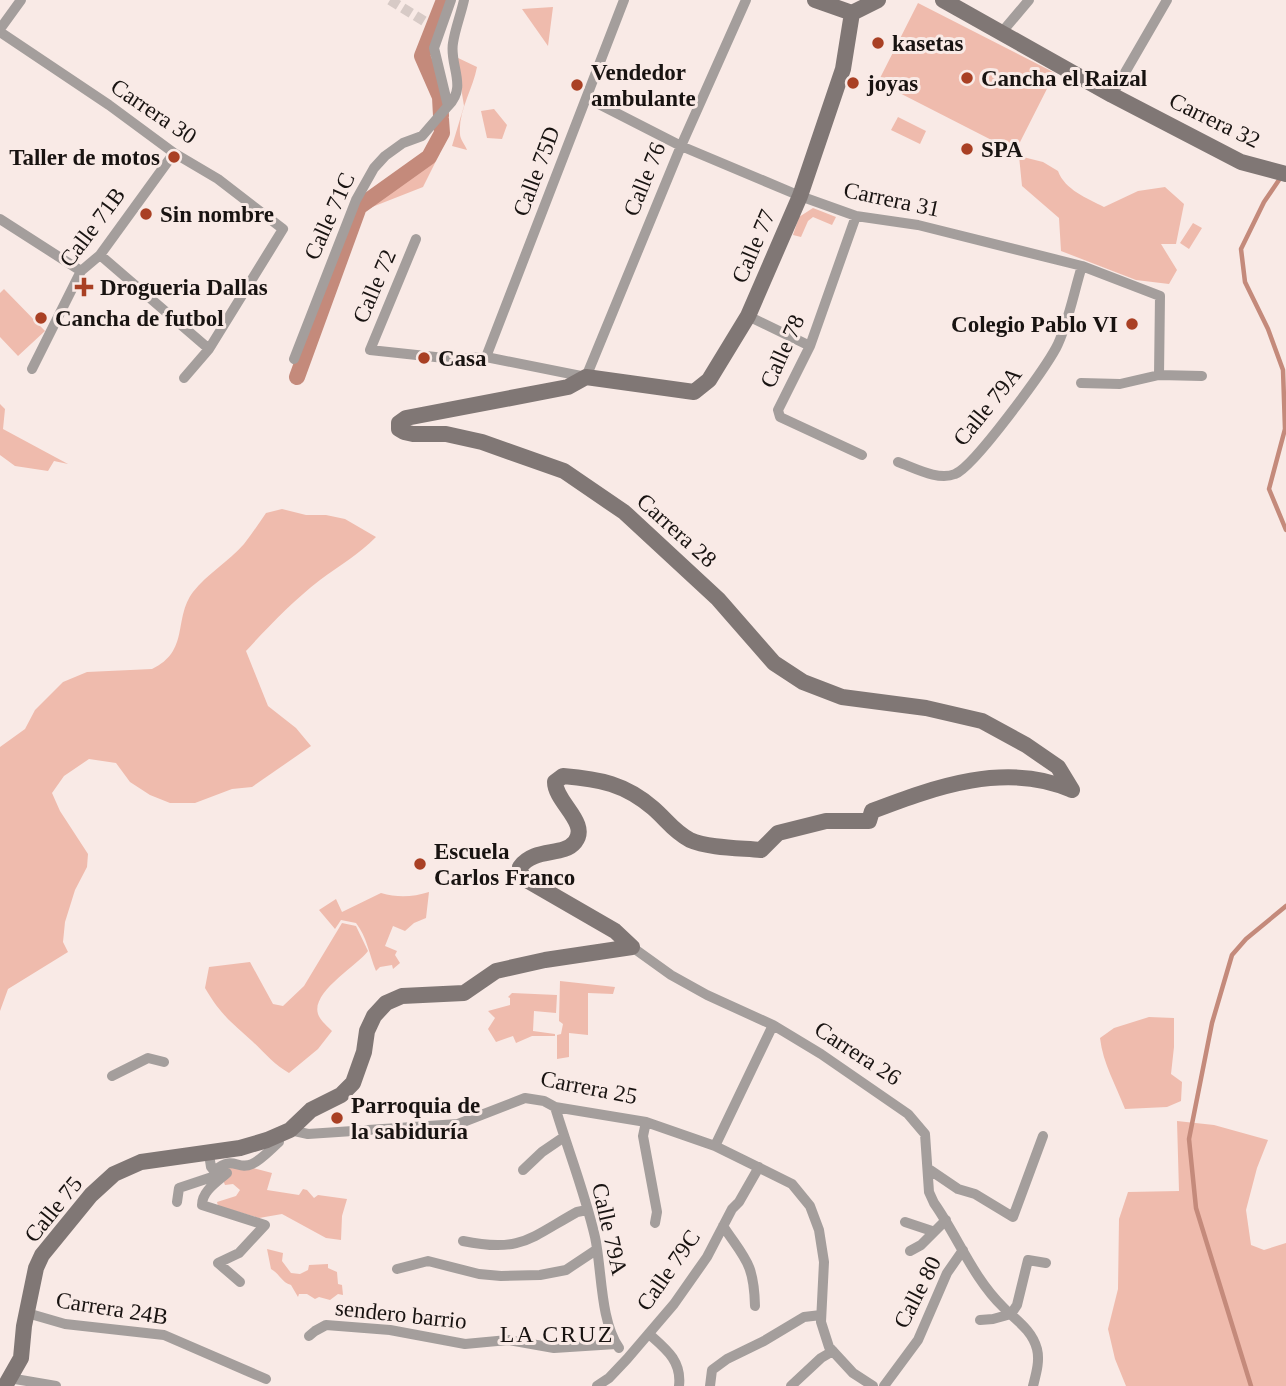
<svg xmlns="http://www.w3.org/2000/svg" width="1286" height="1386" font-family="'Times New Roman',serif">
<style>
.green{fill:#efbbad}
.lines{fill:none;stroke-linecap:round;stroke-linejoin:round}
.stream{stroke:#c48a7b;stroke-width:4.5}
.canal{stroke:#c48a7b;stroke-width:16}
.street-tunnel{stroke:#d7cac6;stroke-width:10;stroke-dasharray:10 5;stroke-linecap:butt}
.street{stroke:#a49e9c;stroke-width:10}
.secondary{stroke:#807775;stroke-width:16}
.poi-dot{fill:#a94024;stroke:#f9eae6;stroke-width:2.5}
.labels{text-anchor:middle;stroke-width:6;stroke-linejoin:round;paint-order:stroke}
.poi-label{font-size:23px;font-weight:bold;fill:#181311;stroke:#f9eae6;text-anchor:start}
.street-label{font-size:23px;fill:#181311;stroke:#f9eae6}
.neighbourhood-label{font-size:24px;letter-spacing:2px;fill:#181311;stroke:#f9eae6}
</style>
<rect width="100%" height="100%" fill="#f9eae6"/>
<path class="green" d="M918,3L1055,73L1015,152L878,82Z
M553,7L548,46L522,9Z
M456,57L477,67C473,89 458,111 460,134C460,139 465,145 467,150L452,146L464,106Z
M494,109L507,125L502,139L487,138L481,111Z
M898,117L926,131L920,144L891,130Z
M440,153L423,187L367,209Z
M1019,156L1043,162L1058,171C1065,190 1087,198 1104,207L1138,191L1165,187L1184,204L1176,244H1161L1177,270L1169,284L1136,280L1061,251L1059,218L1022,186Z
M813,208L836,217L832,225L813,217L808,221L801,237L793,235L799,217Z
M1193,223L1202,228L1189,249L1180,243Z
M4,289L45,331L18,356L0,337V293Z
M0,404L5,409L3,429L68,464L54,461L48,471L15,466L0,455Z
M282,509L306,515H326L345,519L376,537C359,554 339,566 320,580C293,601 269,626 246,651L268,706L296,728L311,746L252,787L232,789L195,803H170L150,795L130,782L116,763L89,759L64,776L52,793L60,811L88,854L87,867L75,890L65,922L63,942L68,952L8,989L0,1011V747L25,729L35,710L63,682L87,672L152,669C190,651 173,619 193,592C207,574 229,561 244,544C252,534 259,523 266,513Z
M429,892L426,918L414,923L405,931L393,926L385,946L397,951L395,955L400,963L393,969L392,965L380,967L376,971C369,954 367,937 356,923L341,920L335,929L319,910L336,899L342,912L381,893C398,898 413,897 429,892Z
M342,923L356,926L368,951C357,966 311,992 318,1014C320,1020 327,1026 332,1031L318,1049L289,1073C274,1065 265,1053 252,1041C230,1021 221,1015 205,988L209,967L250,962L273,1004L283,1006L304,986Z
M560,981L615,987L613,994L588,993V1035L569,1033V1057L557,1059V1035L561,1034L563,1024L559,1021Z
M512,993L557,995L556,1013L534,1011L533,1031L555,1034V1036H532L516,1043L513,1036L496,1042L488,1029L495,1018L488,1011L510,1005V998L508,997Z
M1149,1017L1174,1018V1047L1171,1074L1182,1082L1181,1101L1167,1107L1125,1109C1116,1085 1103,1064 1100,1038L1114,1028Z
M1177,1121L1214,1125L1268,1140L1257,1168L1246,1210L1251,1245L1264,1250L1286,1243V1386H1126L1115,1359L1108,1329L1118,1289L1119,1219L1128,1192L1179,1191Z
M225,1168H253L272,1173L267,1190L299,1195L303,1189L307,1190L314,1198L318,1195L347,1199L342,1216L341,1240L326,1238L282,1214L259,1218L218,1206L217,1202L236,1196L240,1190L233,1184L225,1185L223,1180Z
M267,1249L283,1253L282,1261L291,1273L300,1274L308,1270L309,1265L328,1264V1268L337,1272L338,1284L342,1285L343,1295L338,1294L330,1300L319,1297L315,1299L307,1294H299L298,1297L291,1285C281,1282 280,1274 271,1269Z"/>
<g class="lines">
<path class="stream" d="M1281,177L1264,202L1241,249L1245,282L1268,329L1283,370L1285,429L1269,489L1286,530
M1251,1386L1196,1208L1189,1139L1212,1023L1232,955L1246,939L1286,906"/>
<path class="canal" d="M441,116L440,97L422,56L444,0
M297,377L359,207L429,157L442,133L441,119"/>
<path class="street-tunnel" d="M390,0L427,23"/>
<path class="street" d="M0,29L21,0
M0,32L109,105L174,153L218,179L283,229L209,349L184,378
M1002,32L1029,0
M1112,95L1167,0
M587,98L681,146L800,196L856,216L918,225L1082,266L1160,296L1159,375
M448,106C468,87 449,65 453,43C455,29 461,14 464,0
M856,216L810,346L778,410L780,417L862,455
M0,219L81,271
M416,239L370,350L454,359L486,357L586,377L681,146L746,0
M100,255L209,349
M748,316L810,346
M486,357L624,0
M294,359L356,200L374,168L385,156L403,143L422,136L448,106L434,48L451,0
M32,369L81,271L100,255L174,153
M1081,383L1120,384L1159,375L1202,376
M898,462C915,468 938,481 955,474C974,467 1044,370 1056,348C1068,325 1074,291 1082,266
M632,947L671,975L707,995L773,1025L821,1054L908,1114L925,1134L929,1192L934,1203C958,1237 973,1278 1003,1307C1016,1320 1032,1330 1037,1349C1040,1361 1036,1374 1033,1386
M112,1076L148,1058L164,1062
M555,1107C568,1150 585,1193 595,1237C602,1269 600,1321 619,1348
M646,1122L643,1136L657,1212L655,1223
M290,1130L308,1134L458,1124L525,1098L544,1101L555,1107L646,1122L715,1146L792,1184L810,1206L819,1230L824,1262L821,1322L829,1347L853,1373L873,1386
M715,1146L773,1025
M209,1154L211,1167L215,1172L227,1173C217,1182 202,1191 202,1205L265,1225L239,1253L218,1263L240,1282
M523,1170L542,1152L564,1137
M930,1170L958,1189L975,1194L1013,1217L1043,1136
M214,1171C234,1154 237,1171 252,1164C261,1160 271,1149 279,1142
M177,1202L179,1188L221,1174
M905,1222L932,1231
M723,1226C745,1259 754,1263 755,1306
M463,1241C521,1253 530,1238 577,1212L587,1210
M910,1251L921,1245L946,1220
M397,1269L428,1261L479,1274L501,1276L540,1275L566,1270L596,1250
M27,1313L65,1324L164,1335L266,1379
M980,1320L993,1319L1011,1314L1017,1305L1028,1260L1046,1263
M649,1334C666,1349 682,1361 679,1386
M309,1336L315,1331L326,1325L390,1330L465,1344L508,1340L554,1348L616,1344
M9,1378L56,1386
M597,1386L609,1378L627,1359L674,1304L707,1257L732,1209L739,1202L759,1167
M710,1386L712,1370L727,1359L764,1341L804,1317L821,1315
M791,1386L821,1358L833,1351
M884,1386L918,1340L947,1273L963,1250"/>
<path class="secondary" d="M815,0L852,13
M943,0L1112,95L1241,162L1286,174
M852,13L843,69L800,196L748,316L709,380L694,392L586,377L568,387L406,418L399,423V429L404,432L413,434H446L482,442L564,471L624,512L718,599L774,663L803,682L842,697L926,708L982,721L1026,745L1058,767L1072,790
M852,13L878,0
M632,947L615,931L525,879L520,872V867C535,847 563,857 575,842C590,823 555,802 555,782L563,776C600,779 625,784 653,808C667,820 673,831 690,840C708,848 741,848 761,850L778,833L826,821H869L872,811C935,787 1006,761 1072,790
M5,1386L21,1358L24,1326L36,1268L42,1255L91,1195L114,1174L141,1162L240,1148L267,1140L290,1130L311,1110L341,1095L353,1083L364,1052L367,1031L374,1016L386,1003L402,996L464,993L496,971L545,960L632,947"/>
</g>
<g class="poi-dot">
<circle cx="878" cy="43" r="7"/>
<circle cx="967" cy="78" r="7"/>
<circle cx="853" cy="83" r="7"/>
<circle cx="577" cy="85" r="7"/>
<circle cx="967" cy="149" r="7"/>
<circle cx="174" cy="157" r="7"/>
<circle cx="146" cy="214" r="7"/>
<path d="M80.5 276.5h7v7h7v7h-7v7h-7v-7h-7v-7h7z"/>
<circle cx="41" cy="318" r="7"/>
<circle cx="1132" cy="324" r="7"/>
<circle cx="424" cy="358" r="7"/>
<circle cx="420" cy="864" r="7"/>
<circle cx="337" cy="1118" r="7"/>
</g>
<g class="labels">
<g class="poi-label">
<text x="892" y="51">kasetas</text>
<text x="591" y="80">Vendedor<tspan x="591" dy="26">ambulante</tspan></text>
<text x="981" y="86">Cancha el Raizal</text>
<text x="867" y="91">joyas</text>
<text x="981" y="157">SPA</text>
<text x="160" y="165" text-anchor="end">Taller de motos</text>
<text x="160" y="222">Sin nombre</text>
<text x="100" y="295">Drogueria Dallas</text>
<text x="55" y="326">Cancha de futbol</text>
<text x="1118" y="332" text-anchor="end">Colegio Pablo VI</text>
<text x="438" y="366">Casa</text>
<text x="434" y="859">Escuela<tspan x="434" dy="26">Carlos Franco</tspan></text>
<text x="351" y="1113">Parroquia de<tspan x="351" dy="26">la sabiduría</tspan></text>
</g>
<g class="street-label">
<text transform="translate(154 111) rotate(34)" y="8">Carrera 30</text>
<text transform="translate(1215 120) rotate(26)" y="8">Carrera 32</text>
<text transform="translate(536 171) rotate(-69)" y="8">Calle 75D</text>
<text transform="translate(644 179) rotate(-68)" y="8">Calle 76</text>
<text transform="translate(892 199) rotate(12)" y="8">Carrera 31</text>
<text transform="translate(329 216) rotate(-66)" y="8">Calle 71C</text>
<text transform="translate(92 227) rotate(-53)" y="8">Calle 71B</text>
<text transform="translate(753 246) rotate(-67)" y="8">Calle 77</text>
<text transform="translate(374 286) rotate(-67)" y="8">Calle 72</text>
<text transform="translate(782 351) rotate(-66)" y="8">Calle 78</text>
<text transform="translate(987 406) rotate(-51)" y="8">Calle 79A</text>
<text transform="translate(677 530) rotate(42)" y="8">Carrera 28</text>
<text transform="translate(858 1053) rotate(33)" y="8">Carrera 26</text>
<text transform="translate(589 1087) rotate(11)" y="8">Carrera 25</text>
<text transform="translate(53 1209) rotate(-51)" y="8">Calle 75</text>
<text transform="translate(610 1229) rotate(77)" y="8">Calle 79A</text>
<text transform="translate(668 1270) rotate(-55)" y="8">Calle 79C</text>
<text transform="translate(917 1292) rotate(-63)" y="8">Calle 80</text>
<text transform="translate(112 1308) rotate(9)" y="8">Carrera 24B</text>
<text transform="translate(401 1314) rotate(6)" y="8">sendero barrio</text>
</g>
<g class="neighbourhood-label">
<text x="557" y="1342">LA CRUZ</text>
</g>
</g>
</svg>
